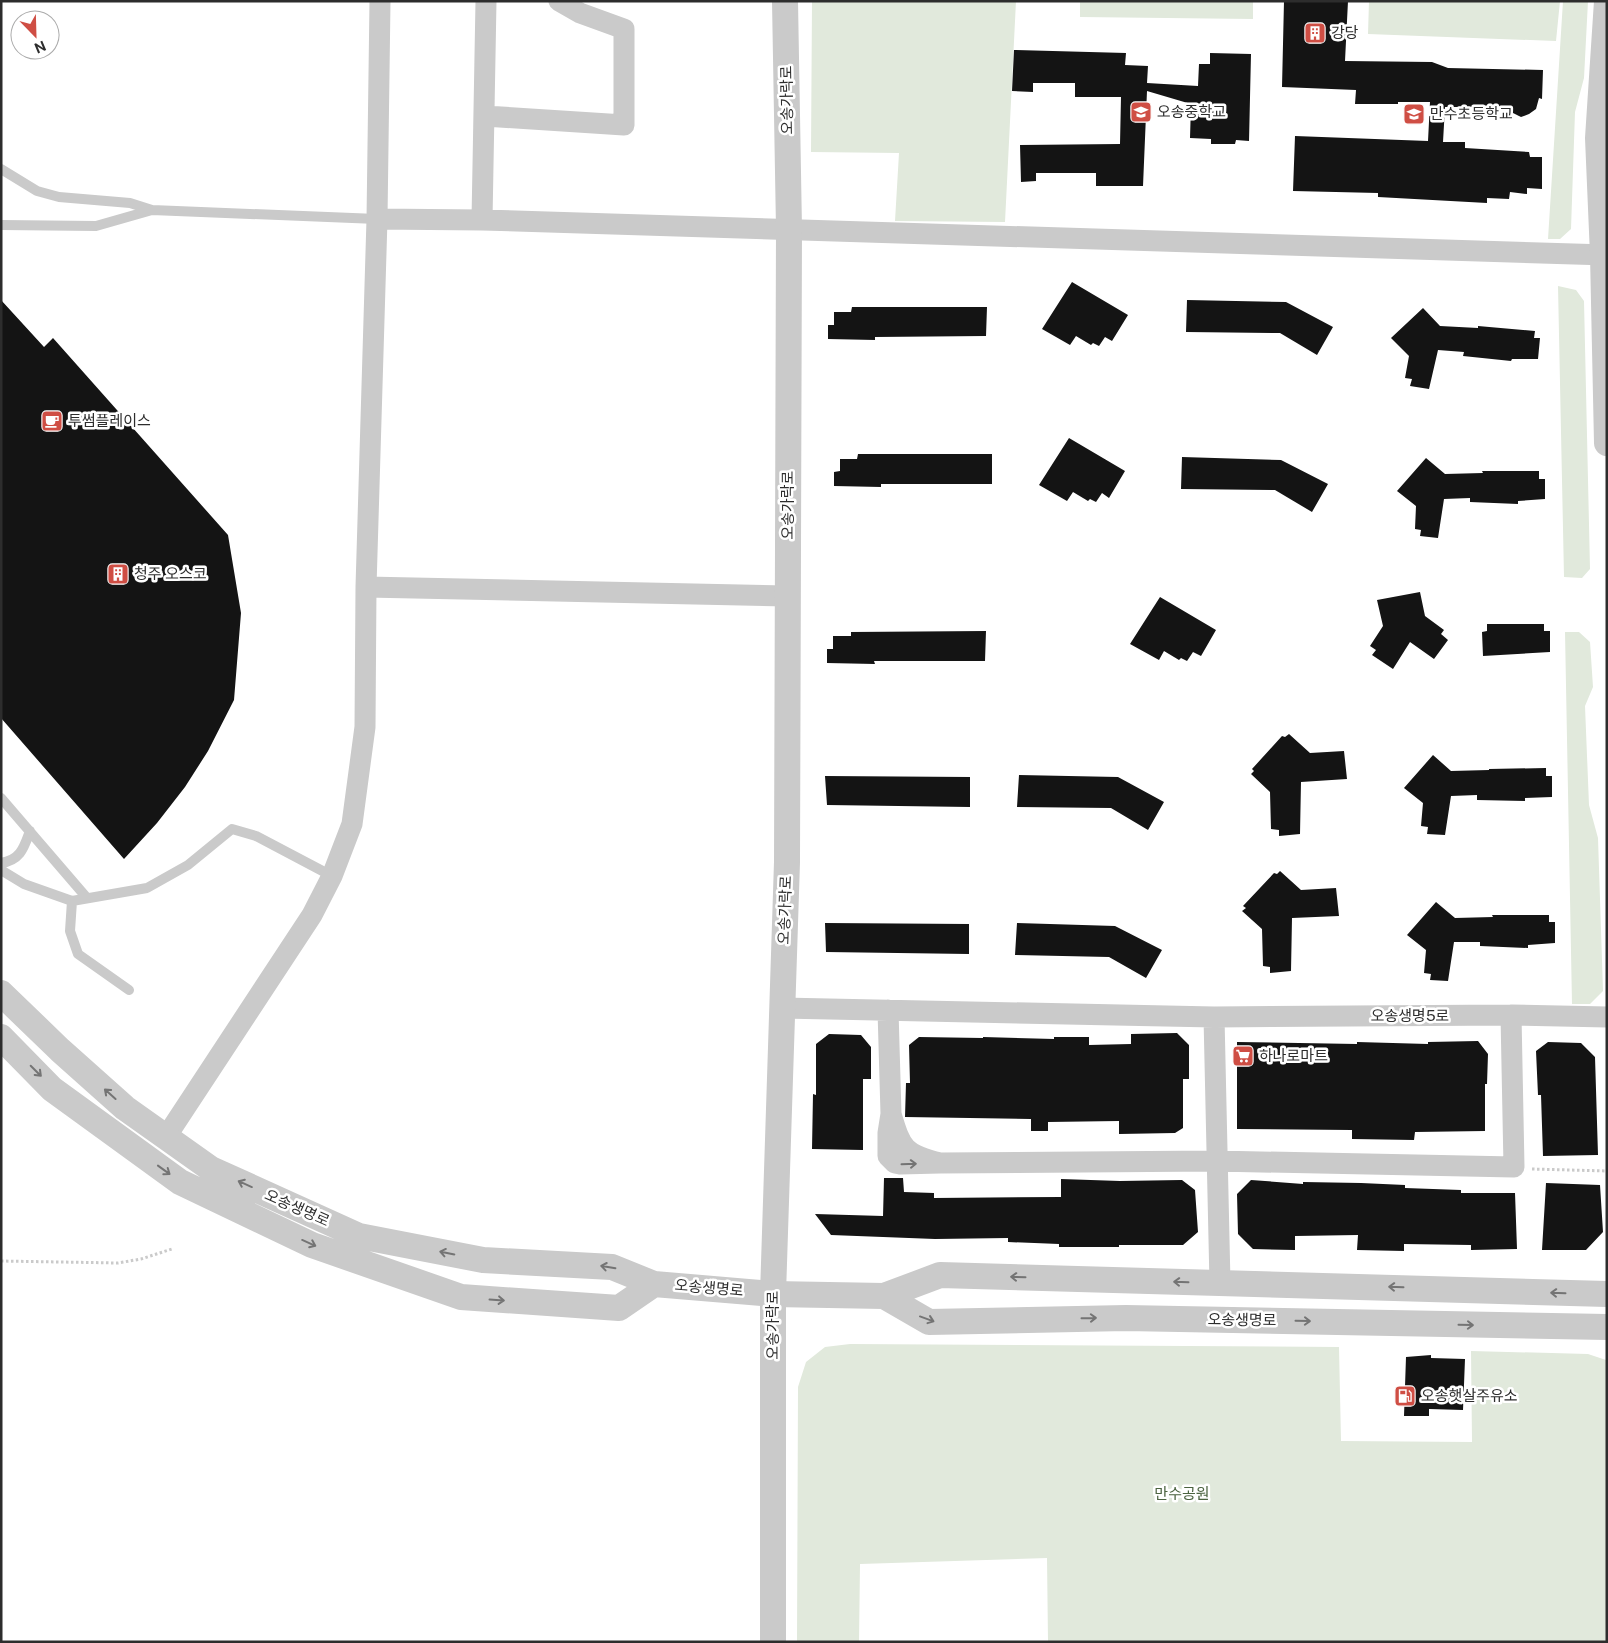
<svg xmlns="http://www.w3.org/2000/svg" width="1608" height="1643" font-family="'Public Sans','Noto Sans KR',sans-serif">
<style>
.green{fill:#e1e9dc}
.building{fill:#141414}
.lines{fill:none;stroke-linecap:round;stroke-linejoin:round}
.path{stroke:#cacaca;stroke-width:3;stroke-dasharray:2.5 2.5;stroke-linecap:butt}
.service{stroke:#cacaca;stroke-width:10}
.minor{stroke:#cacaca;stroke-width:21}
.tertiary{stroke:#cacaca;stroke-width:26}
.oneway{stroke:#747474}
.labels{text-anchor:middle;stroke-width:5;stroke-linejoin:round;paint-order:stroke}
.poi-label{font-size:15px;fill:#2d2d2d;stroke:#fff;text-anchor:start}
.street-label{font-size:15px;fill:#2d2d2d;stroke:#fff}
.park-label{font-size:15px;fill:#4b6340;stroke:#fff}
</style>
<rect width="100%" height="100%" fill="#fff"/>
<path class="green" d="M812,1H1016L1005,222L895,221L899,153L811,152Z
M1080,1H1253V19L1080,17Z
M1369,1H1560L1556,41L1368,34Z
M1563,1H1588L1584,78L1575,112L1571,229L1560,239H1548Z
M1558,286L1576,290L1584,301L1590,569L1582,578L1564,577Z
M1565,632H1579L1590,642L1593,687L1585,706L1589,805L1598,838L1603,991L1590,1004H1572Z
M850,1344L1339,1347L1341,1441L1472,1442L1471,1351L1588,1354L1606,1360L1607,1642H1048L1047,1558L860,1564L859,1642H797L798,1387L806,1362L825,1347Z"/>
<path class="building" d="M1284,1H1348L1345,61L1432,62L1448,68L1543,70L1542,99L1539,98L1536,109L1529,114L1521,117L1509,111L1487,112V107H1445L1443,142H1465V148L1529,152L1530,157H1542V189L1527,188V194L1510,192L1509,199L1487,198V203L1378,197V193L1293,191L1295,136L1428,141L1430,102H1398V104H1355L1356,90L1282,87Z
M1014,50L1126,53L1125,65L1148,66L1147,83L1198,86L1199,64H1210V53L1251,54L1249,141L1236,140L1235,144H1211V139L1190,138L1191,104L1147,91L1143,186H1096V173H1036V181L1021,182L1020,145L1120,144L1121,97H1075V83H1033V92L1012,91Z
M1072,282L1128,315L1112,341L1105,337L1099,346L1093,343L1091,345L1076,336L1070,345L1042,329Z
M1,300L44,347L53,338L228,535L241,613L234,700L208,751L185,787L157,823L124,859L1,718Z
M1187,300L1286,302L1333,327L1317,355L1280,333L1186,332Z
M852,307H987L986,336L875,337V340L828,339V325H834V312H851Z
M1423,308L1440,326L1478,328V326L1535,331L1534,338H1540L1538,359H1512L1511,361L1463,356L1464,352L1438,350L1429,389L1410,386L1412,379L1405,378L1409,356L1391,338Z
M1069,438L1125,471L1109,498L1102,493L1096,502L1090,499L1088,501L1073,492L1067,501L1039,485Z
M858,454H992V484H881V487L834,486V472L840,471V459H857Z
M1182,457L1281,460L1328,484L1312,512L1275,490L1181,489Z
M1426,458L1445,474L1483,473L1482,471H1539V479H1545V499L1518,501V504L1470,502V498L1444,499L1438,538L1420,536L1421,530L1415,529L1416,506L1397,491Z
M1420,592L1425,616L1444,630L1441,634L1448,640L1434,659L1410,642L1393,669L1372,655L1376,650L1370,646L1383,626L1377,600Z
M1160,597L1216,630L1201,656L1193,652L1187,661L1181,658L1179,660L1164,651L1159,660L1130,644Z
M1487,624H1544V631H1550V652L1483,656L1482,632L1487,631Z
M986,631L985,661H874L875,664L827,663V649H833V636H851V632Z
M1289,734L1310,753L1344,751L1347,779L1301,782L1300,834L1279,836V830L1271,829L1270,792L1251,774L1254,771L1252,769L1282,736L1285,737Z
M1433,755L1451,771L1489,770V769L1546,768V776H1552V797L1525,798V801L1477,800V795L1451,796L1445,835L1427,834L1428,827L1421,826L1423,803L1404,788Z
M1019,775L1118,777L1164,802L1148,830L1111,808L1017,807Z
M825,776L970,777V807L827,805Z
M1280,871L1301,890L1336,888L1339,916L1292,918L1291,971L1270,973V967L1263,966L1262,929L1242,911L1246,908L1243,906L1274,873L1277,874Z
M1436,902L1455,918L1493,917L1492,915H1549V922H1555V943L1528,945V948L1480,946V942H1454L1448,981L1430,980L1431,974L1424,973L1426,950L1407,935Z
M825,923L969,924V954L826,952Z
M1017,923L1115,926L1162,950L1146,978L1109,957L1015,955Z
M1177,1033L1189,1045V1079H1183V1128L1175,1133L1119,1134V1121L1048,1122V1131H1031V1119L905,1117L906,1083H910L909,1045L919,1037L983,1038V1037L1054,1039V1037H1089V1045L1131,1044V1034Z
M829,1034L861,1035L871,1047V1079H863V1150L812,1149L813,1094L816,1095V1044Z
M1478,1041L1488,1054L1487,1084H1485V1131L1415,1132L1414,1140L1352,1139V1130L1237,1129V1042L1357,1044V1042L1428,1044V1042Z
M1548,1042L1581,1043L1595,1057L1598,1155L1543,1156L1541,1095H1538L1536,1051Z
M884,1178H903L904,1192L934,1193V1198L1061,1197V1179L1120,1181L1182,1180L1195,1190L1198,1232L1183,1245H1119V1247H1059V1244L1008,1242V1238L935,1239L831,1235L815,1214L883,1216Z
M1251,1180L1303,1184V1182L1361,1183L1405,1185V1188L1461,1190V1193H1515L1517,1249L1471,1250V1245L1404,1244V1251L1357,1250L1358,1235L1295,1236V1250L1253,1249L1238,1234L1237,1194Z
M1546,1183L1600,1185L1603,1232L1586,1250H1542Z
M1431,1355V1358L1465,1359L1463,1410L1429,1409V1416H1404L1406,1357Z"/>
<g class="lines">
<path class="path" d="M1532,1169L1607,1171
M1,1261L118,1263L141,1259L172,1249"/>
<path class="service" d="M1,169L37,191L59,197L130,203L152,210
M1,225L96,226L152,210L377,219
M1,798L87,898
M1,863C21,860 24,847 30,831
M1,870L24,884L72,901L147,888L188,865L232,829L256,836L332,876
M72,901L70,931L78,954L129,990"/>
<path class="minor" d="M485,116L624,125V29L580,13L559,1
M377,219L482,220L1607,255
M482,220L486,1
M366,587L787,596
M782,1008L1214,1017L1511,1015L1607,1017
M888,1010L891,1114L888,1133V1156L895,1163L900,1164L940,1163C904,1154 901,1148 891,1114
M1214,1017L1220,1283
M166,1137L312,915L332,876L352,824L365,727L366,587L377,219L380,1
M940,1163L1216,1161L1514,1167L1511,1015"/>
<path class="tertiary" d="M1607,1L1598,138L1603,255L1607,443
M1,993L60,1050L125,1108L211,1169L359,1236L483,1260L612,1267L654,1284L773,1294L884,1296L940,1275L1607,1294
M1,1037L52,1089L180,1182L312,1245L461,1297L619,1308L654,1284
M884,1296L929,1322L1126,1318L1607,1327
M773,1642V1294L787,862L789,229L785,1"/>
</g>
<defs><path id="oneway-shaft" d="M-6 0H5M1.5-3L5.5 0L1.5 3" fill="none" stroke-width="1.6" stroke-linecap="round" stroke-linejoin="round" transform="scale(1.25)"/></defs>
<g class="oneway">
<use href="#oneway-shaft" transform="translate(36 1071) rotate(45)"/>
<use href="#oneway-shaft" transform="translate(110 1094) rotate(-138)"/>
<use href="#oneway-shaft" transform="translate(909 1164) rotate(-2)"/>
<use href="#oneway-shaft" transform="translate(164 1170) rotate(36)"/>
<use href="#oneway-shaft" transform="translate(245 1184) rotate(-156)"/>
<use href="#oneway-shaft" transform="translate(309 1243) rotate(24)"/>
<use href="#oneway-shaft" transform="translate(447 1253) rotate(-169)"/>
<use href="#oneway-shaft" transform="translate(608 1267) rotate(-171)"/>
<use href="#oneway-shaft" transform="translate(1018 1277) rotate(-178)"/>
<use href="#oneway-shaft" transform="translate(1181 1282) rotate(-178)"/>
<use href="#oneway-shaft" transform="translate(1396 1287) rotate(-178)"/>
<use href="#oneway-shaft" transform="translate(1558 1293) rotate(-178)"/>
<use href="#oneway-shaft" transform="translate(497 1300) rotate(4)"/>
<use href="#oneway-shaft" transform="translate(1089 1318) rotate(-1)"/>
<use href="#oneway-shaft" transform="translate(927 1319) rotate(20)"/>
<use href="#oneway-shaft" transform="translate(1303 1321) rotate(1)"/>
<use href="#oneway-shaft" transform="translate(1466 1325) rotate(1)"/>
</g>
<defs>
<g id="building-square" transform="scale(1.125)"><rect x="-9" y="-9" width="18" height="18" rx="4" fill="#cf4e44" stroke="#fff"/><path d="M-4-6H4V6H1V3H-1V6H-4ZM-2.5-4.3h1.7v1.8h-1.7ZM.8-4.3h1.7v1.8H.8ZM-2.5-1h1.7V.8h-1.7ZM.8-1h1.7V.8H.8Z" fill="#fff"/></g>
<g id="school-square" transform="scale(1.125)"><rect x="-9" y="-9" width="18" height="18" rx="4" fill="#cf4e44" stroke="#fff"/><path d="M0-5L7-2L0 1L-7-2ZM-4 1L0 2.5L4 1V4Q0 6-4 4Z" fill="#fff"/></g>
<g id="cafe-square" transform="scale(1.125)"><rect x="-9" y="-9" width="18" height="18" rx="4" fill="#cf4e44" stroke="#fff"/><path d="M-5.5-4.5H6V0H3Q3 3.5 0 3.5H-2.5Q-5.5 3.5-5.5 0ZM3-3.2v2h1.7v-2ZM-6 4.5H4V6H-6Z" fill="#fff"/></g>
<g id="supermarket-square" transform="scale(1.125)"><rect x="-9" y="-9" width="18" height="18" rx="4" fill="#cf4e44" stroke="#fff"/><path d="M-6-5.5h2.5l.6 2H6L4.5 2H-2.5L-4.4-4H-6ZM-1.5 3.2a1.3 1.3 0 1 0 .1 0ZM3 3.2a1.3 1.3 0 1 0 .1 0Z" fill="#fff"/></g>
<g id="fuel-square" transform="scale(1.125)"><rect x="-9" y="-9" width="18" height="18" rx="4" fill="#cf4e44" stroke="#fff"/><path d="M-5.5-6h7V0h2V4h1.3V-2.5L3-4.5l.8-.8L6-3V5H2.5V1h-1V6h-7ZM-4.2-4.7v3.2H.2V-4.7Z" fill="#fff"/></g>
</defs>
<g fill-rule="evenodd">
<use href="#building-square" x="1315" y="33"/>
<use href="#school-square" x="1141" y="112"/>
<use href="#school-square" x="1414" y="114"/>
<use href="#cafe-square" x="52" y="421"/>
<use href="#building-square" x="118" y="574"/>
<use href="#supermarket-square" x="1243" y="1056"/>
<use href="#fuel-square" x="1405" y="1396"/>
</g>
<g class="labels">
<g class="poi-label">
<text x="1331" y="38">강당</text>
<text x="1157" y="117">오송중학교</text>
<text x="1430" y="119">만수초등학교</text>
<text x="68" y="426">투썸플레이스</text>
<text x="134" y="579">청주 오스코</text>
<text x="1259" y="1061">하나로마트</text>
<text x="1421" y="1401">오송햇살주유소</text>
</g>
<g class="street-label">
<text transform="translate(787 100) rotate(-91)" y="5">오송가락로</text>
<text transform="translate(788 505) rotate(-90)" y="5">오송가락로</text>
<text transform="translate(785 910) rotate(-88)" y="5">오송가락로</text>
<text x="1410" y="1021">오송생명5로</text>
<text transform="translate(297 1208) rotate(24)" y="5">오송생명로</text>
<text transform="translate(709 1288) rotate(5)" y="5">오송생명로</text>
<text transform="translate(1242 1320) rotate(1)" y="5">오송생명로</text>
<text transform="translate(773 1325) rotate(-90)" y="5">오송가락로</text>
</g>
<g class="park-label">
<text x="1182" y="1499">만수공원</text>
</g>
</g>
<rect width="1608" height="1643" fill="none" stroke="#2d2d2d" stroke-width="5"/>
<g transform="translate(35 35) rotate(157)"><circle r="24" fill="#ffffff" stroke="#ababab"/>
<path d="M0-4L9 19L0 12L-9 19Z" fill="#cf4e44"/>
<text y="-8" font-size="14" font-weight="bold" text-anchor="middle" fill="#2d2d2d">N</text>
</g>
</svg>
